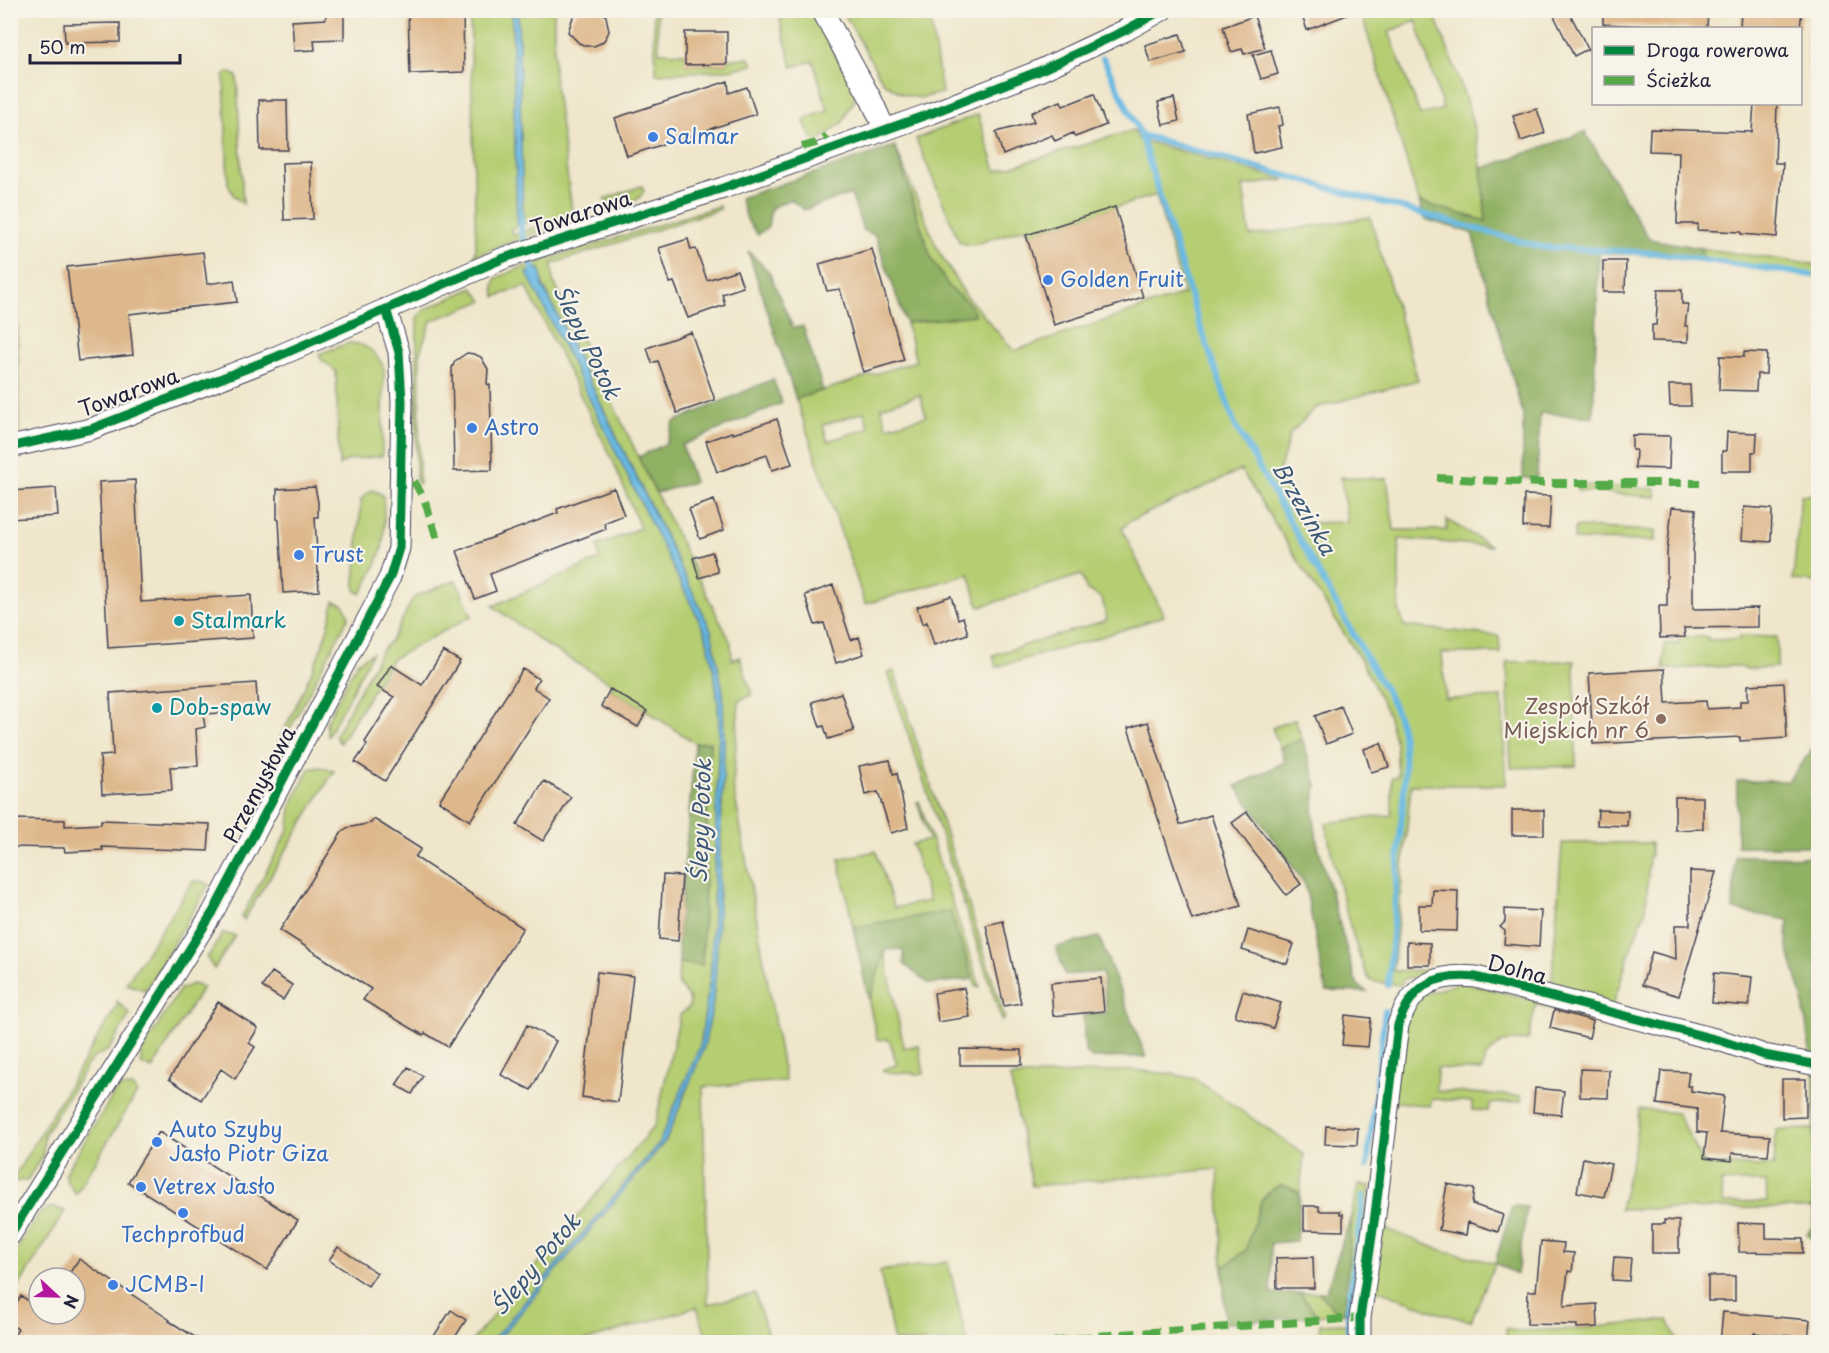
<svg xmlns="http://www.w3.org/2000/svg" width="1829" height="1353" font-family="'Playpen Sans',sans-serif">
<style>
.green{fill:#b6ce72;stroke:#6c7856;stroke-width:1.5;fill-rule:evenodd}
.forest{fill:#90b164;stroke:#596a50;stroke-width:1.5}
.water{fill:#68b9e3;stroke:#456e8f;stroke-width:1.5}
.lines{fill:none;stroke-linecap:round;stroke-linejoin:round}
.stream{stroke:#68b9e3;stroke-width:6}
.building{fill:#deb88c}
.street-casing{stroke:#413f51;stroke-width:23}
.street{stroke:#fff;stroke-width:21}
.quiet{stroke:#53aa46;stroke-width:8;stroke-dasharray:15 8;stroke-linecap:butt}
.cycleway-casing{stroke:#f7f3e8;stroke-width:13}
.cycleway{stroke:#00873e;stroke-width:9}
.shop-dot{fill:#3f7fe0;stroke:#f7f3e8;stroke-width:2}
.culture-dot{fill:#0f9aa8;stroke:#f7f3e8;stroke-width:2}
.education-dot{fill:#8d6e63;stroke:#f7f3e8;stroke-width:2}
.labels{text-anchor:middle;stroke-width:4.5;stroke-linejoin:round;paint-order:stroke}
.shop-label{font-size:21px;fill:#366cbe;stroke:#f7f3e8;text-anchor:start}
.street-label{font-size:21px;fill:#22223b;stroke:#f7f3e8}
.culture-label{font-size:21px;fill:#0d838f;stroke:#f7f3e8;text-anchor:start}
.education-label{font-size:21px;fill:#785e54;stroke:#f7f3e8;text-anchor:end}
.water-label{font-size:22px;font-style:italic;fill:#3a5776;stroke:#f7f3e8}
</style>
<rect width="100%" height="100%" fill="#f7f3e8"/>
<filter id="ink" filterUnits="userSpaceOnUse"><feTurbulence type="fractalNoise" baseFrequency=".0167" numOctaves="2"/><feDisplacementMap in="SourceGraphic" scale="12" xChannelSelector="R" yChannelSelector="G"/><feConvolveMatrix kernelMatrix="1 2 1 2 8 2 1 2 1" color-interpolation-filters="sRGB"/></filter>
<filter id="wash" filterUnits="userSpaceOnUse"><feTurbulence type="fractalNoise" baseFrequency=".008" numOctaves="4" result="noise"/><feDisplacementMap in="SourceGraphic" scale="24" xChannelSelector="R" yChannelSelector="G"/><feGaussianBlur stdDeviation="1.35" result="paint"/><feColorMatrix in="noise" values="0 0 0 0 0 0 0 0 0 0 0 0 0 0 0 0 0 1.4 0 .05"/><feComposite in="paint" operator="in"/></filter>
<g filter="url(#wash)">
<rect width="100%" height="100%" fill="#efe6cb"/>
<path class="green" d="M470,11H512L517,226L511,229L513,235L539,226L537,219L523,224L518,11H554V75L572,211L567,222L474,256L476,249Z
M653,11H657L659,52L685,53L686,65L727,64V59L750,58L753,65L728,70L656,74Z
M789,11H811L852,84L855,100L850,107L843,122L818,141L813,139L804,123L806,118L828,111L813,61L792,67L780,21L782,15Z
M843,11H929L942,93L920,98L902,94L883,82Z
M1378,11H1433C1448,51 1465,91 1475,133C1482,162 1484,192 1486,221L1419,202L1362,16ZM1416,20L1443,109L1420,115L1389,32Z
M228,72L237,76L243,204L234,196L228,184L224,76Z
M978,114L996,171L1134,130L1138,139L1285,180L1243,186L1250,236L1370,217L1418,380L1315,408L1290,434L1278,475L1304,523L1347,522L1341,477L1387,479L1394,530H1447V520L1491,546L1399,539V610L1404,626L1499,636L1500,653H1442L1446,699L1502,697L1506,785H1411L1393,971L1443,970L1442,973L1404,979L1400,985L1371,981C1358,968 1329,846 1326,823L1392,815V778L1398,776L1396,743L1388,714L1362,662L1241,470L1130,521L1122,529L1164,616L1095,639L996,667L993,655L1107,620L1102,598L1087,590L1081,575L979,607L969,574L865,604L796,399L916,361L906,323L975,315L970,305L949,287L931,258L895,146L938,250L964,293L1014,351L1184,294L1156,195L1029,234L1026,228L973,245L960,243L916,139ZM920,395L926,416L887,427L881,407ZM864,412L869,428L828,441L823,425Z
M642,186L644,191L638,199L614,207L604,199Z
M719,206L720,209L552,264L553,280L656,493L731,643L732,660L740,657L752,695L739,700L733,785L785,1081L703,1087L708,1304L755,1294L770,1342H708L697,1307L581,1342H496L666,1140L704,1047L712,1008L716,969L724,746L723,693L711,630L543,285L539,268L528,273L705,632C714,664 719,695 719,728L711,973L700,1046L659,1143L491,1342H471L655,1125L680,1015L689,1007L690,1000L678,984L679,963L702,964L710,742L695,743L647,711L610,689L613,684L546,645L493,606L600,559L597,546L640,528L614,463L526,286L495,297L494,285L496,278L523,267Z
M1700,248L1818,265V278L1706,262Z
M473,288L483,301L431,321L420,352L419,484L416,482L417,318L425,309Z
M17,291L19,433L11,435L10,304Z
M349,343C366,343 378,353 384,369L382,456L349,460L340,464L339,467L336,371L322,360L319,354Z
M1578,485L1656,489V497L1578,491Z
M373,490L383,495C386,543 385,552 361,594L356,591L355,583L361,500L367,493Z
M1801,495H1818V582L1793,580Z
M1575,527L1655,531V541L1574,540Z
M456,580L472,616L392,659L340,743L335,736L381,651L392,639L414,597Z
M334,601L343,604L349,616L282,744L278,743C299,698 326,650 334,601Z
M1740,636L1777,637V667L1747,669L1735,666L1664,669V644L1679,643V637H1708V640L1739,639Z
M372,653L328,736L326,723L357,662Z
M1574,661L1576,766L1511,768L1507,662Z
M894,671L1005,1018L1002,1021L888,672Z
M1295,719L1302,739L1280,748L1272,728Z
M320,767L334,771L244,920L241,918L289,829L291,806L309,769Z
M919,801L980,987H976L950,911L853,927L839,859L876,851L894,908L929,901L912,844L929,840L917,802Z
M1562,843H1651V856H1649L1646,909L1634,939L1612,1008L1551,991Z
M193,881L205,882L209,885L145,990L126,984Z
M223,933L235,936L214,969L207,958Z
M884,951L904,1048L919,1045L924,1074L883,1072V1069L897,1065L889,1039L877,1040L869,1002Z
M1462,982L1632,1025L1593,1021L1536,1004L1528,1040L1501,1042L1485,1058L1482,1071L1437,1068L1436,1091L1521,1096L1522,1101L1490,1104L1488,1111L1472,1110V1102L1432,1099L1430,1106L1391,1101L1402,1025L1418,996Z
M192,984L203,987L152,1069L141,1064V1053L180,989Z
M116,1000L130,1014L109,1050L94,1057L88,1064L50,1125L44,1135L43,1155L27,1180L11,1182L118,1004Z
M1133,1070L1172,1074L1195,1079L1304,1154L1300,1194L1292,1188L1281,1185L1272,1189L1261,1201L1246,1250L1223,1268L1218,1169L1032,1186L1010,1077Z
M133,1087L137,1093L76,1194L67,1182L65,1173L114,1094L120,1088Z
M1639,1109L1677,1113L1705,1165L1774,1166L1776,1130L1813,1129L1812,1208L1620,1209L1634,1151ZM1721,1182H1766L1767,1202L1723,1203Z
M1359,1184L1370,1186L1356,1310L1344,1313L1352,1213Z
M53,1207L65,1211L11,1299V1259L38,1215L45,1210Z
M1379,1226L1438,1249L1495,1263L1471,1321L1439,1313L1374,1288Z
M948,1262L967,1342H894L880,1271Z
M1319,1292L1338,1313L1318,1316L1300,1293Z
M1668,1320L1678,1342H1507L1506,1328L1517,1331L1576,1329Z
M1341,1323L1354,1330V1342H1318L1320,1324Z"/>
<path class="forest" d="M1585,132L1649,239L1700,248L1706,262L1654,255L1599,253L1593,417L1540,413L1537,478H1523V415L1472,233L1425,219L1419,202L1486,221L1481,169Z
M895,146L931,258L949,287L970,305L975,315L906,323L875,235L863,230L851,194L804,210L790,199L771,208L768,226L758,235L748,222L740,198Z
M11,219H16L17,291L11,304Z
M748,251L769,272L793,328L803,326L823,390L796,399Z
M773,379L782,403L682,445L694,482L656,493L638,457L666,444L674,422Z
M1302,739L1317,785L1313,809L1317,842L1354,976L1358,985L1367,992L1326,991L1305,884L1236,786L1285,762L1280,748Z
M710,742L702,965L679,963L678,941L695,743Z
M1818,742V846H1737V781H1788Z
M1735,856L1818,857V1058L1811,1057L1802,996L1787,945L1788,920L1733,910Z
M950,911L973,979L929,984L904,964L903,949L885,950L869,1002L853,927Z
M1099,937L1146,1057L1092,1058L1085,1052L1083,1015L1107,1013L1102,972L1065,975L1056,947Z
M1814,1070L1818,1071V1245L1807,1234L1813,1226Z
M1281,1185L1292,1188L1300,1194L1296,1241L1271,1243V1294L1300,1293L1318,1316L1225,1323L1223,1268L1246,1250L1261,1201L1272,1189Z
M1512,1206L1527,1207L1517,1274L1495,1263Z
M1352,1213L1344,1313H1338L1319,1292L1326,1291Z"/>
<path class="water" d="M512,11H518L523,224L517,226Z
M540,268L543,286L711,630L723,692L724,746L716,969L712,1008L704,1047L666,1140L496,1342H491L659,1143L700,1046L711,973L719,728C719,695 714,664 705,632L527,273Z"/>
<g class="lines">
<path class="stream" d="M1103,58L1141,135L1196,314L1235,425L1377,676C1404,716 1406,741 1404,789L1388,985
M1141,135L1541,247L1658,253L1811,275
M521,218V231L536,278
M1367,1167L1385,1011
M1348,1342V1312L1363,1196"/>
</g>
<g id="blocks">
<path class="building" d="M325,10H344V39L314,40L315,50L294,51L292,21L326,19Z
M408,10H463L464,72L410,74Z
M579,10H600L606,16L609,31L606,38L601,43L594,46H586L579,43L568,32L573,17Z
M1300,10H1355V12L1307,30Z
M1551,10H1568L1588,49L1574,56Z
M1603,10H1708L1707,28H1668V27L1603,24Z
M1741,10H1802L1800,28H1740Z
M1254,16L1265,48L1244,54L1242,49L1231,52L1223,27Z
M120,23V42L65,43L64,24Z
M685,32H727V64L685,65Z
M1180,34L1186,52L1150,62L1145,45Z
M1271,50L1278,74L1261,79L1253,55Z
M728,81L729,93L747,87L756,114L627,156L615,118Z
M1094,94L1106,125L1075,137L1073,133L1055,141L1052,135L1003,155L996,132L1034,122L1031,113L1042,108L1061,101L1063,106Z
M1174,98L1179,121L1163,125L1158,102Z
M259,100H287L288,150H260Z
M1754,104H1777L1775,163H1783L1777,237L1741,234V232L1697,230L1698,224H1677L1679,152L1649,151L1650,129L1752,132Z
M1280,107L1283,125L1278,126L1282,147L1254,153L1248,114Z
M1537,109L1545,133L1521,141L1513,116Z
M311,162L313,219L284,220L282,163Z
M1115,207L1143,297L1054,325L1026,235Z
M688,239L691,250L696,249L707,280L737,270L743,287L722,294L725,305L688,318L674,282L670,283L659,248Z
M872,249L904,360L863,372L840,289L827,291L819,264Z
M203,252L207,284L234,280L237,302L129,314L133,355L78,361L67,267Z
M1603,261H1626L1625,292H1603Z
M1658,290H1682V304H1688L1685,326H1688V342L1652,341V325H1656Z
M691,332L715,400L677,413L658,361L652,363L647,348Z
M1744,352L1767,353L1766,374H1757L1756,391L1719,390L1720,356L1744,357Z
M467,353L474,354L481,357L488,369L487,384L490,385L492,470L454,471L452,368L455,361Z
M1669,385H1690L1691,406H1670Z
M777,419L792,464L772,470L767,455L717,472L706,441L732,432L733,434Z
M1727,432L1757,433L1756,452H1752V471H1722V451H1726Z
M1632,435L1670,436L1669,469L1635,468L1636,450H1632Z
M135,480L141,602L251,595L253,638L108,648L99,482Z
M315,487L318,502V517H315L319,591L283,593L279,520L277,519V489Z
M56,488L58,516L10,519V491Z
M614,488L624,515L604,523L606,529L490,574L496,591L475,599L457,551L558,513L557,509Z
M1524,495L1551,496L1549,528L1523,527Z
M714,500L724,530L700,539L689,509Z
M1672,507L1696,509L1693,552V609L1758,608V627L1684,628L1685,637L1660,638L1659,606H1667V552Z
M1744,507L1772,509L1771,542L1742,540Z
M712,552L718,572L699,578L693,558Z
M833,585L851,640L859,637L864,654L836,663L824,623L815,625L805,595Z
M951,596L958,619L963,617L968,634L934,645L927,622L922,624L917,607Z
M443,651L460,661L385,781L355,762L367,745L365,742L394,697L377,687L391,665L422,685Z
M523,669L539,679L534,688L549,698L470,821L439,801Z
M1664,669L1666,703L1706,701L1707,709L1740,707V701H1748V685L1784,683L1787,738L1740,741V737L1593,744L1589,673Z
M256,683L258,711L203,714L205,727L196,729L198,766L170,767L172,790L102,794L100,756L113,755L110,693Z
M610,689L647,711L638,727L601,706Z
M841,693L854,731L828,739L824,726L820,727L812,702Z
M1341,706L1352,734L1326,744L1315,716Z
M1148,722L1180,824H1183L1211,815L1241,906L1192,920L1128,728Z
M1381,743L1389,767L1371,772L1364,749Z
M890,760L893,774L897,773L908,828L891,833L878,792L865,795L859,766Z
M544,781L571,797L543,841L517,825Z
M1675,797H1703V829L1675,830Z
M1512,810H1544V835H1512Z
M1598,810L1628,811L1627,826L1597,825Z
M1247,812L1301,884L1286,895L1232,823Z
M10,819L65,820V826L101,824V820L210,824L208,851L102,847L103,850L65,852L64,848L10,847Z
M374,819L421,849L415,857L523,928L448,1047L425,1033L423,1035L363,1000L371,989L280,930L342,832L347,828L371,823Z
M1690,871L1716,872L1679,996L1642,985L1652,952L1676,959L1675,925H1690Z
M663,875L682,876L678,941L659,939Z
M1433,890L1458,891L1457,931L1419,930V905H1432Z
M1505,909L1541,911L1539,947L1504,944L1505,931L1500,927L1505,922Z
M1003,921L1021,1003L1004,1006L986,925Z
M1248,930L1294,944L1287,964L1242,950Z
M1407,942L1430,943V965H1407Z
M272,972L292,985L283,1000L262,987Z
M597,972L633,976L618,1102L582,1097Z
M1714,973L1752,977L1749,1006L1712,1003Z
M1101,978L1104,1011L1053,1016L1051,983Z
M964,988L970,1017L938,1022L934,993Z
M1243,991L1281,1003L1273,1028L1235,1016Z
M218,1002L258,1028L249,1043L255,1047L235,1079L221,1069L201,1100L169,1079Z
M1554,1010L1593,1021L1589,1038L1550,1028Z
M1345,1015L1371,1018L1368,1047L1342,1045Z
M527,1025L556,1041L531,1090L501,1075Z
M960,1049L1022,1050V1065H960Z
M408,1067L423,1076L412,1094L396,1085Z
M1580,1069L1609,1070L1608,1098L1580,1097Z
M1661,1071L1689,1072L1687,1086H1691V1091L1724,1096L1720,1133L1770,1136L1768,1155L1732,1153V1161L1704,1158L1707,1133L1697,1132V1109L1657,1104Z
M1782,1079H1806V1117L1782,1118Z
M1535,1088L1564,1091L1561,1115L1533,1112Z
M1326,1126L1358,1128L1357,1145L1325,1144Z
M159,1132L298,1220L267,1270L128,1182Z
M1583,1158L1611,1164L1604,1197L1577,1192Z
M1447,1184L1474,1189L1472,1204L1503,1215L1498,1232L1468,1222L1466,1235L1439,1230Z
M1304,1206H1319V1211H1340V1214H1343V1231L1304,1230Z
M1664,1220L1679,1221V1253H1652V1224H1664Z
M1738,1223L1766,1224V1238L1803,1239V1253L1739,1252Z
M1541,1241L1564,1243L1563,1252L1574,1253L1572,1272L1568,1271L1564,1306L1597,1304L1598,1327L1577,1328V1325L1527,1324L1528,1291H1536Z
M338,1247L377,1273L368,1286L329,1260Z
M1313,1257L1314,1288H1277L1276,1258Z
M1614,1257L1631,1258L1629,1281L1612,1280Z
M79,1259L170,1320L169,1321L203,1342H10L18,1329L10,1324V1313L21,1296L39,1307V1314H75V1278H66Z
M1708,1276H1735V1301H1708Z
M451,1310L466,1320L452,1342H430Z
M1723,1312L1810,1320L1808,1342H1790L1791,1336L1754,1333L1753,1342H1720Z"/>
</g>
</g>
<g filter="url(#ink)">
<use href="#blocks" fill-opacity="0" stroke="#413f51" stroke-width="1.5"/>
<g class="lines">
<g class="street-casing">
<path id="street" d="M822,10L871,99L885,130
M10,447L91,429L276,357L504,258L723,188L932,113L1039,71L1126,30L1162,10
M10,1235L213,912L390,577L399,548L402,402L399,352L386,309
M1360,1342V1318L1375,1215L1398,1025C1412,985 1434,973 1476,977L1722,1041L1764,1055L1818,1065"/>
</g>
<use href="#street" class="street"/>
<path class="quiet" d="M802,147L816,143L827,136
M1437,478L1540,483H1700
M414,481L425,501L439,545
M1053,1342L1093,1336L1360,1318"/>
<g class="cycleway-casing">
<path id="cycleway" d="M10,447L91,429L276,357L504,258L723,188L932,113L1039,71L1126,30L1162,10
M10,1235L213,912L390,577L399,548L402,402L399,352L386,309
M1360,1342V1318L1375,1215L1398,1025C1412,985 1434,973 1476,977L1722,1041L1764,1055L1818,1065"/>
</g>
<use href="#cycleway" class="cycleway"/>
</g>
</g>
<g class="shop-dot">
<circle cx="653" cy="137" r="6"/>
<circle cx="1048" cy="280" r="6"/>
<circle cx="472" cy="428" r="6"/>
<circle cx="299" cy="555" r="6"/>
<circle cx="157" cy="1142" r="6"/>
<circle cx="141" cy="1187" r="6"/>
<circle cx="183" cy="1213" r="6"/>
<circle cx="113" cy="1285" r="6"/>
</g>
<g class="culture-dot">
<circle cx="179" cy="621" r="6"/>
<circle cx="157" cy="708" r="6"/>
</g>
<circle class="education-dot" cx="1661" cy="719" r="6"/>
<g class="labels">
<g class="shop-label">
<text x="665" y="144">Salmar</text>
<text x="1060" y="287">Golden Fruit</text>
<text x="484" y="435">Astro</text>
<text x="311" y="562">Trust</text>
<text x="169" y="1137">Auto Szyby<tspan x="169" dy="24">Jasło Piotr Giza</tspan></text>
<text x="153" y="1194">Vetrex Jasło</text>
<text x="183" y="1242" text-anchor="middle">Techprofbud</text>
<text x="125" y="1292">JCMB-I</text>
</g>
<g class="street-label">
<text transform="translate(581 214) rotate(-18)" y="7">Towarowa</text>
<text transform="translate(129 393) rotate(-20)" y="7">Towarowa</text>
<text transform="translate(260 785) rotate(-62)" y="7">Przemysłowa</text>
<text transform="translate(1517 970) rotate(15)" y="7">Dolna</text>
</g>
<g class="culture-label">
<text x="191" y="628">Stalmark</text>
<text x="169" y="715">Dob-spaw</text>
</g>
<g class="education-label">
<text x="1649" y="714">Zespół Szkół<tspan x="1649" dy="24">Miejskich nr 6</tspan></text>
</g>
<g class="water-label">
<text transform="translate(587 342) rotate(64)" y="8">Ślepy Potok</text>
<text transform="translate(1304 508) rotate(60)" y="8">Brzezinka</text>
<text transform="translate(701 821) rotate(-88)" y="8">Ślepy Potok</text>
<text transform="translate(536 1264) rotate(-50)" y="8">Ślepy Potok</text>
</g>
</g>
<rect width="1829" height="1353" fill="none" stroke="#f7f3e8" stroke-width="36"/>
<rect x="1592" y="27" width="210" height="78" fill="#f7f3e8" stroke="#a29fa3" stroke-width="1.5"/>
<rect x="1604" y="46" width="30" height="9" fill="#00873e" stroke="#a29fa3" stroke-width="1.5"/>
<text x="1646" y="57" font-size="18" fill="#22223b">Droga rowerowa</text>
<rect x="1604" y="76" width="30" height="9" fill="#53aa46" stroke="#a29fa3" stroke-width="1.5"/>
<text x="1646" y="87" font-size="18" fill="#22223b">Ścieżka</text>
<g transform="translate(57 1296) rotate(112)"><circle r="28" fill="#f7f3e8" stroke="#a29fa3" stroke-width="1.5"/>
<path d="M0-4.5L10 22L0 15L-10 22Z" fill="#b5179e"/>
<text y="-9" font-size="16" font-weight="bold" text-anchor="middle" fill="#22223b">N</text>
</g>
<path d="M30 54v9h150v-9" fill="none" stroke="#22223b" stroke-width="3"/>
<text x="39" y="54" font-size="18" fill="#22223b" stroke="#f7f3e8" stroke-width="4.5" paint-order="stroke">50 m</text>
</svg>
